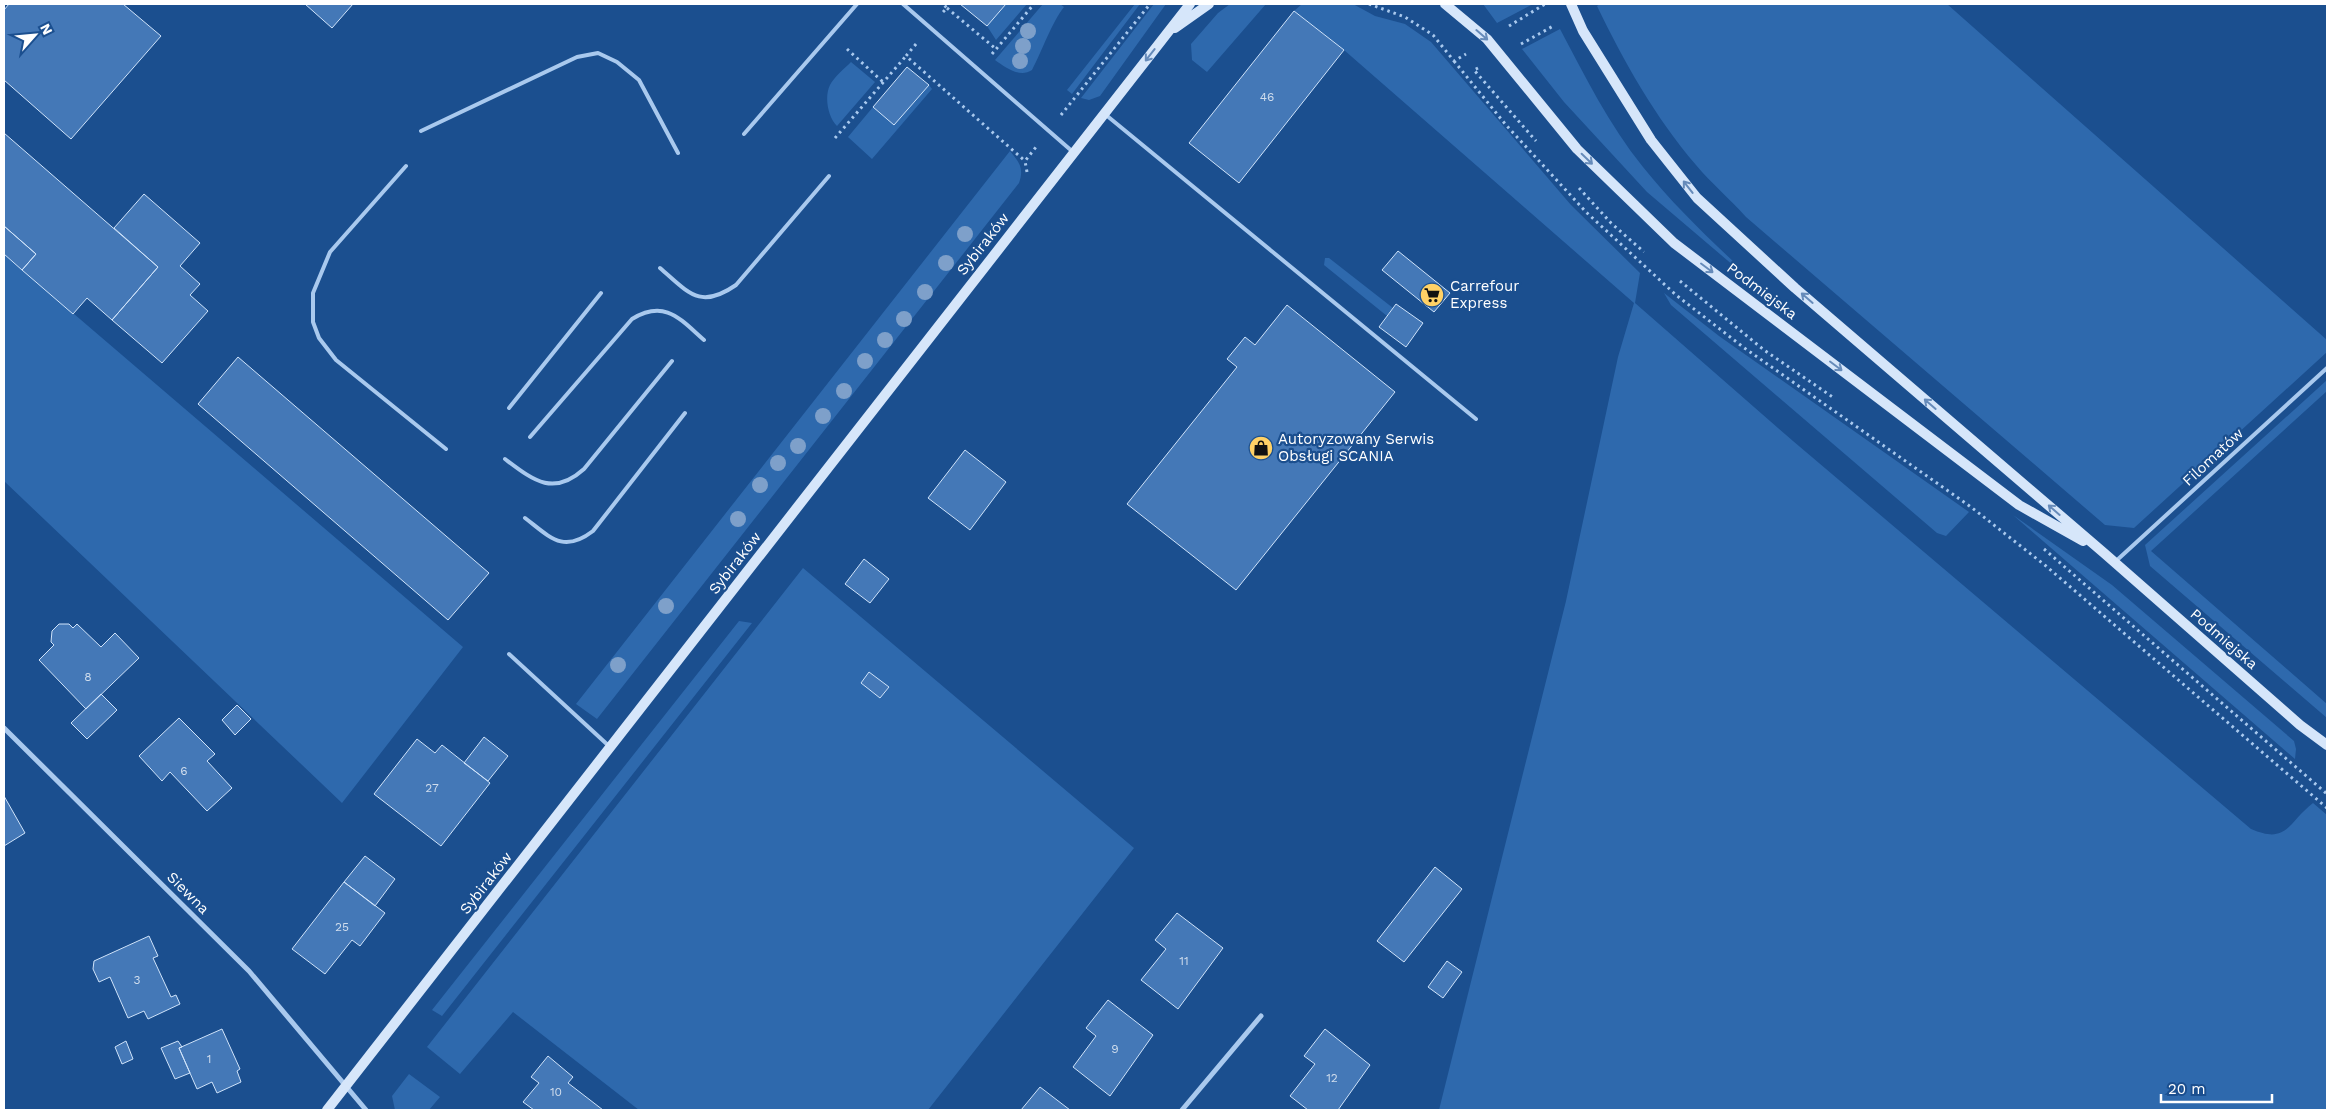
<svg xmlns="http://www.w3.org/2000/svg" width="2331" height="1114" font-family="'Work Sans',sans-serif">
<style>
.green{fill:#2e69ad}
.building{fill:#4478b7;stroke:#cfe3fa}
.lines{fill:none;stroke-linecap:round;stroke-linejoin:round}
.path{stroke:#a9c9ee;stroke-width:3;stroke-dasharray:2.5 4;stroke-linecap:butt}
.lane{stroke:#a9c9ee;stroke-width:4}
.street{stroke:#a9c9ee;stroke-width:5}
.secondary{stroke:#d6e6fa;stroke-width:10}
.tree{fill:#7ea0ca}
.oneway{stroke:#668bba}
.labels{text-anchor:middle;stroke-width:4.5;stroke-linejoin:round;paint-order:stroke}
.number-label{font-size:12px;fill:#d0dded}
.street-label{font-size:15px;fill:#fff;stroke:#1b4f8f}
.poi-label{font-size:15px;fill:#fff;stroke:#1b4f8f;text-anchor:start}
</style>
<rect width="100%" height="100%" fill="#1b4f8f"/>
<path class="green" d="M1006,4H1027L996,40L987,26Z
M1043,4H1060L1064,7C1052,22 1042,51 1032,70C1020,78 1006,68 995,60Z
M1135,4H1140L1072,94L1067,90Z
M1154,4H1166L1100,96L1089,100L1081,98Z
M1230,4H1266L1207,72L1192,60L1191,44L1218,13Z
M1302,4H1353L1375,16L1405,24L1431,42L1571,205L1640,273L1635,303L1793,441L2251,829C2288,845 2288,822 2313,803L2327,815V1110H1439L1566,601L1618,357L1634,303L1344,50L1294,11Z
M1483,4H1533L1497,23Z
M1600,4H1947L2327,340V352L2134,528L2105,525L1746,217C1730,199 1711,183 1696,165C1655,117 1624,62 1597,6Z
M1560,29C1585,76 1609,125 1643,167C1671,202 1704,234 1736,264L1734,266L1647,192L1564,102L1522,49Z
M851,62L875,82L837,126C828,117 824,97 830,85C834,77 845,68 851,62Z
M929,85L932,89L872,159L848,137L873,107Z
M1010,151C1020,163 1024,169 1019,183L597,719L576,704Z
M4,254L463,647L342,803L4,481Z
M1325,258H1329L1393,308L1387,316L1324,265Z
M1664,293L1719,336L1969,512L1946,536L1937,533L1671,305Z
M2327,380V391L2151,551L2327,704V718L2150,566L2145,545Z
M2013,515L2112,585L2294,741L2296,749L2295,759Z
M803,568L1134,848L928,1110H639L513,1012L460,1074L427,1047Z
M739,621L752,623L442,1016L432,1010Z
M409,1074L440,1097L429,1110H395L392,1096Z"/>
<path class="building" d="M9,4H123L161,36L71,139L4,80V10Z
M305,4H353L332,28Z
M960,4H1006L987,26Z
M1294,11L1344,50L1239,183L1189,143Z
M907,67L929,85L894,125L873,107Z
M4,133L158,267L112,320L87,298L73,314L22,270L36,254L4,226Z
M144,194L200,243L180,266L200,284L190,295L208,311L162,363L112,320L158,267L114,228Z
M4,226L36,254L22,270L4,254Z
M1398,251L1450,293L1434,312L1382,270Z
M1396,304L1423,323L1406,347L1379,327Z
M1287,305L1395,392L1236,590L1127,504L1237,367L1227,359L1245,337L1255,345Z
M238,357L489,573L448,620L198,404Z
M965,450L1006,482L970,530L928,498Z
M864,559L889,579L870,603L845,584Z
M59,624H69L73,628L77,624L101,647L115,633L139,658L86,709L39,660L54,645L51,642L52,631Z
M869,672L889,687L880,698L861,683Z
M101,694L117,710L87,739L71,723Z
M237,705L251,719L235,735L222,720Z
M179,718L215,754L207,761L232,788L207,811L170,772L162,781L139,756Z
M484,737L508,756L488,781L464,763Z
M417,739L435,753L442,745L490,783L441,846L374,794Z
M4,796L25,833L4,846Z
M365,856L395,879L375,906L344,882Z
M1435,867L1462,889L1404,962L1377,941Z
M344,882L385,913L360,946L352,940L325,974L292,949Z
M1177,913L1223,948L1178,1009L1141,980L1166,949L1155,940Z
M149,936L158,956L153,958L171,997L176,995L180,1004L148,1019L144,1011L128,1018L110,977L99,982L93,969L94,961Z
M1447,961L1462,972L1443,998L1428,987Z
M1108,1000L1153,1035L1110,1096L1073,1067L1096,1036L1086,1028Z
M222,1029L240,1069L237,1071L241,1082L217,1093L212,1082L197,1089L179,1048Z
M1325,1029L1370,1065L1338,1110H1308L1290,1096L1315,1064L1304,1056Z
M126,1041L133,1059L122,1064L115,1047Z
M178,1041L182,1047L179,1048L190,1073L175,1079L161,1048Z
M548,1056L573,1077L568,1083L603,1110H534L523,1102L539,1083L531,1077Z
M1040,1087L1070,1110H1021Z"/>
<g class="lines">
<path class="path" d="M1369,4L1405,17L1433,35L1454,61L1466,54
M947,8L996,49
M943,12L947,8L943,4
M1509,26L1545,4
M916,44L906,56L1025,161
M1521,44L1555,25
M847,49L883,82
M992,54L1034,4
M1454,61L1506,125L1586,212L1676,295L1743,347L1971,507L2046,566L2327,808
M1478,68L1474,70L1536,141
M1061,115L1150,4
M835,138L906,56
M1027,172L1025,161L1036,147
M1579,188L1611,223L1644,252
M1680,281L1764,350L1834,398
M2044,549L2327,794"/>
<path class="lane" d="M903,4L1073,152
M1106,115L1476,419
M421,131L577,57L598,53L617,62L639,80L678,153
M744,134L857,4
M406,166L330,252L313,293V322L319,338L336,360L446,449
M660,268C689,293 700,310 736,285L829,176
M509,408L601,293
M530,437L632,319C665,299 680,319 704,340
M505,459C533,480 553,497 584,469L672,361
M525,518C550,537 563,554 593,531L685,413
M2116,561L2327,368
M509,654L610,747"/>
<path class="street" d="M4,728L249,971L366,1110
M1182,1110L1261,1016"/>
<path class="secondary" d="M1445,4L1487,39L1577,149L1674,243L2019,505L2083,541
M1571,4L1583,31L1651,140L1697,198L1795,288L2104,553L2300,725L2327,745
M1175,28L1209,4
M327,1110L1190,4"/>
</g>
<g class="tree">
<circle cx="1028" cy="31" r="8"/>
<circle cx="1023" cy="46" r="8"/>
<circle cx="1020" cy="61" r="8"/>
<circle cx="965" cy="234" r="8"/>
<circle cx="946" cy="263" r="8"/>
<circle cx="925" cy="292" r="8"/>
<circle cx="904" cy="319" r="8"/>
<circle cx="885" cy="340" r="8"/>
<circle cx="865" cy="361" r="8"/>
<circle cx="844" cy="391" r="8"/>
<circle cx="823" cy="416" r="8"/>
<circle cx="798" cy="446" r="8"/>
<circle cx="778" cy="463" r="8"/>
<circle cx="760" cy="485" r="8"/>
<circle cx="738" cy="519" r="8"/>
<circle cx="666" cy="606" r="8"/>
<circle cx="618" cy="665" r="8"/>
</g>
<defs><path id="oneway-shaft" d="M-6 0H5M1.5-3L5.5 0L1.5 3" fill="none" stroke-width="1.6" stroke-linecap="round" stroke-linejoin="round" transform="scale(1.25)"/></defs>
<g class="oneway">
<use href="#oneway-shaft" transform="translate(1482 35) rotate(41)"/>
<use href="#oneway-shaft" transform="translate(1150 55) rotate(128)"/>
<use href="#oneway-shaft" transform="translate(1587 159) rotate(44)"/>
<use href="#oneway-shaft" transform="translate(1688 187) rotate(-128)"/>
<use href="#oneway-shaft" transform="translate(1707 268) rotate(37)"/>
<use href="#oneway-shaft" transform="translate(1807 298) rotate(-139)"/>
<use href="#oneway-shaft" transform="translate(1836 366) rotate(37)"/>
<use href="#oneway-shaft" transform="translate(1930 404) rotate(-139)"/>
<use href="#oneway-shaft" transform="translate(2054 510) rotate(-139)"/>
</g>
<defs>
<g id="supermarket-disc" transform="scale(1.25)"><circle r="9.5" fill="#ffd166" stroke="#1b4f8f"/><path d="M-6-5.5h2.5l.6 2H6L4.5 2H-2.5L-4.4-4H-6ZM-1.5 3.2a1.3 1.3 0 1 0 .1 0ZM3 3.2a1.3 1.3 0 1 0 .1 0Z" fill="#111"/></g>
<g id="shop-disc" transform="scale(1.25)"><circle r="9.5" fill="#ffd166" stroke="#1b4f8f"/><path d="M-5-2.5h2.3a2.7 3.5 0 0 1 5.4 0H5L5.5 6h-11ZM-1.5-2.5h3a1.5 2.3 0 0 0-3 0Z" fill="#111"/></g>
</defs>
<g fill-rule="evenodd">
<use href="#supermarket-disc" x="1432" y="295"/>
<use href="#shop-disc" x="1261" y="448"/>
</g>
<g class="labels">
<g class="number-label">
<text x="1267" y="101">46</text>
<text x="88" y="681">8</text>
<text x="184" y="775">6</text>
<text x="432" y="792">27</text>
<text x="342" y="931">25</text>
<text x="1184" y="965">11</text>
<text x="137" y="984">3</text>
<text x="1115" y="1053">9</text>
<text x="209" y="1063">1</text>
<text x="1332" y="1082">12</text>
<text x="556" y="1096">10</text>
</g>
<g class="street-label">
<text transform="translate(983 244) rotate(-52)" y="5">Sybiraków</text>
<text transform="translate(1762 291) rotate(37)" y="5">Podmiejska</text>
<text transform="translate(2213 457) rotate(-43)" y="5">Filomatów</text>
<text transform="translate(735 563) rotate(-52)" y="5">Sybiraków</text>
<text transform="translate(2224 639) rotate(41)" y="5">Podmiejska</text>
<text transform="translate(486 883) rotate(-52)" y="5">Sybiraków</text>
<text transform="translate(188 893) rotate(45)" y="5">Siewna</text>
</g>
<g class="poi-label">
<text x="1450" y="291">Carrefour<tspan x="1450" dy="17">Express</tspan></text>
<text x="1278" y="444">Autoryzowany Serwis<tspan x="1278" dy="17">Obsługi SCANIA</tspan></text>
</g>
</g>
<rect width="2331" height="1114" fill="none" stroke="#ffffff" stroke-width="10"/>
<g transform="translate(35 35) rotate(63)" stroke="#1b4f8f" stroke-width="4" paint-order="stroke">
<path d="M0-4L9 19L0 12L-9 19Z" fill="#ffffff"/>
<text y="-8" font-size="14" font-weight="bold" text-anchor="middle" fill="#ffffff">N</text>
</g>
<path d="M2161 1094v8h111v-8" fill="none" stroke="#ffffff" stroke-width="2.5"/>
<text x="2168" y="1094" font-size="15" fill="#ffffff" stroke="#1b4f8f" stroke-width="4" paint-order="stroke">20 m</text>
</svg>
